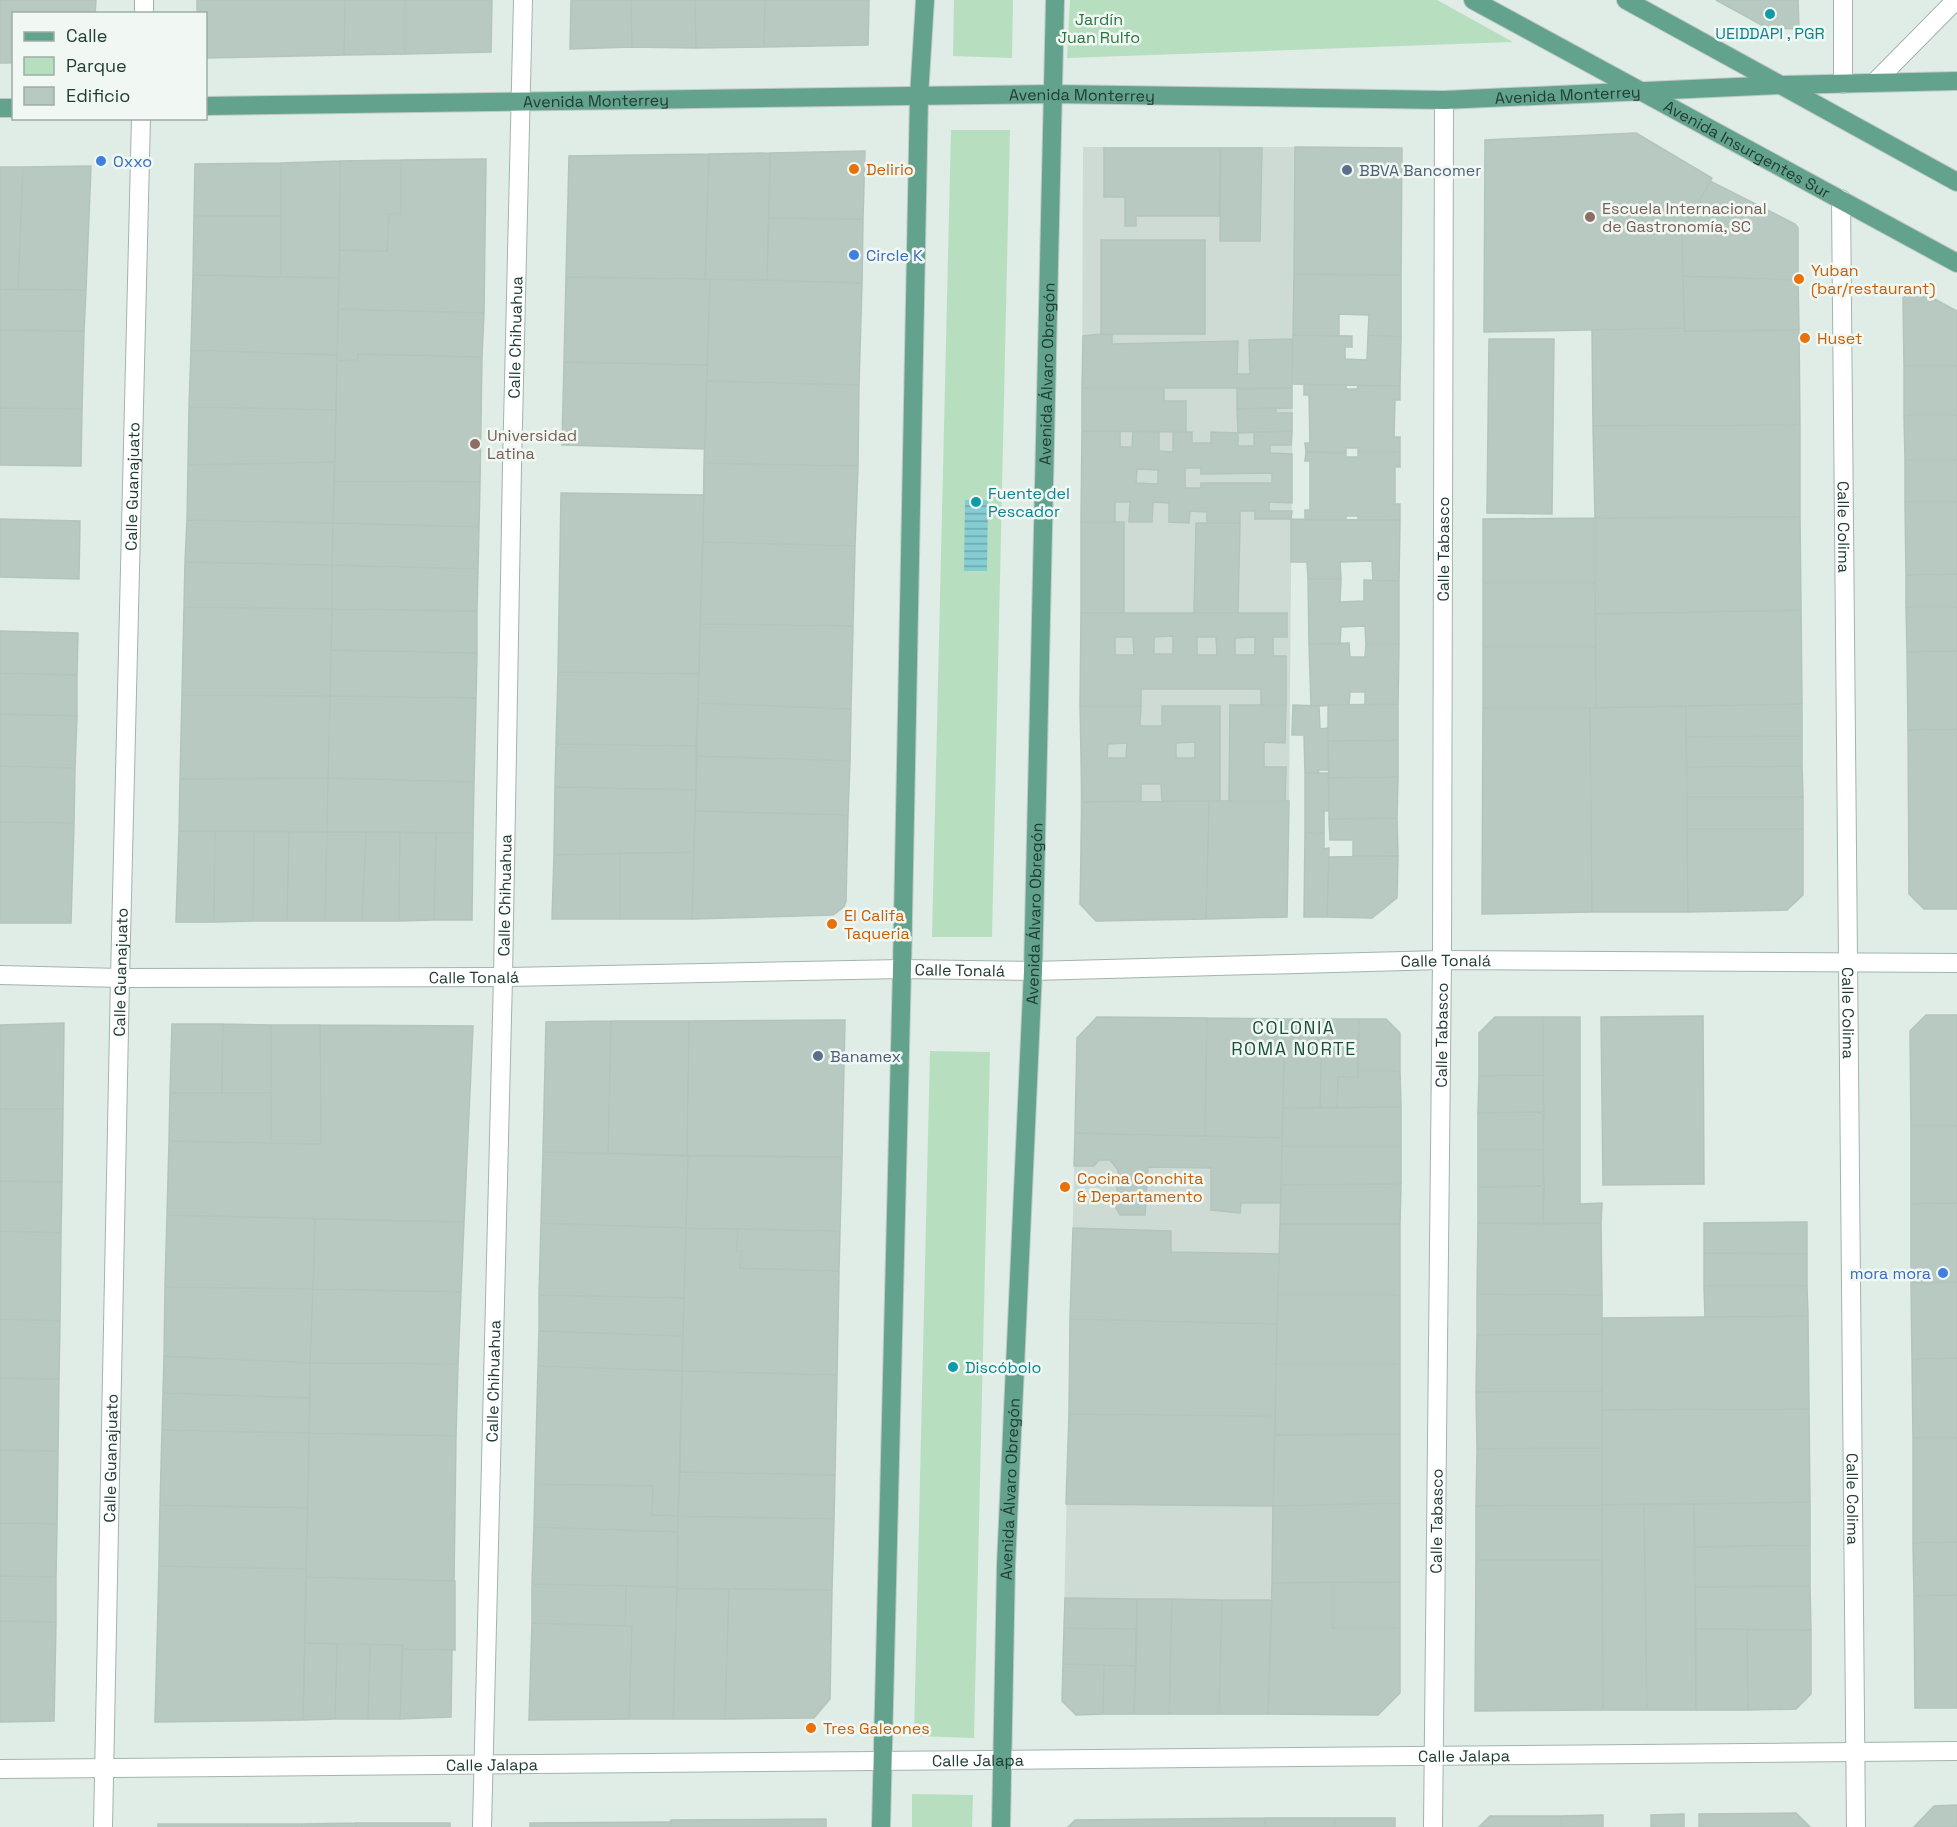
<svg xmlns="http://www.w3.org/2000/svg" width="1957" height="1827" font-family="'Space Grotesk',sans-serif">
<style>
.built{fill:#cedbd5}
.green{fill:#b8dec0}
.water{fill:url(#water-rules)}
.building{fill:#b8c9c1;stroke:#b2c5bc;stroke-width:1.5;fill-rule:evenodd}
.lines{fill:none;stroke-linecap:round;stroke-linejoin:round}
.minor-casing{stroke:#a3b4ad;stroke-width:20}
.major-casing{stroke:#c1c9c6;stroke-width:20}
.minor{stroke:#fff;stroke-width:18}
.major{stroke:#63a38e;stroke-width:18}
.culture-dot{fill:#0f9aa8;stroke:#f1f8f4;stroke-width:2}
.shop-dot{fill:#3f7fe0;stroke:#f1f8f4;stroke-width:2}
.food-dot{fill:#e8710a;stroke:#f1f8f4;stroke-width:2}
.service-dot{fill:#5c6f8a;stroke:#f1f8f4;stroke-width:2}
.education-dot{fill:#8d6e63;stroke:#f1f8f4;stroke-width:2}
.labels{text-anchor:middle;stroke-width:5;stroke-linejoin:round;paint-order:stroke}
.park-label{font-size:16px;fill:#297541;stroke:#f1f8f4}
.culture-label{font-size:16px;fill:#0d838f;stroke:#f1f8f4;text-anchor:start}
.street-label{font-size:16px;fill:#203d33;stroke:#f1f8f4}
.shop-label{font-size:16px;fill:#366cbe;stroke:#f1f8f4;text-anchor:start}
.food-label{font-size:16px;fill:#c56008;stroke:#f1f8f4;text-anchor:start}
.service-label{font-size:16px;fill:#4e5e75;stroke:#f1f8f4;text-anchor:start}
.education-label{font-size:16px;fill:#785e54;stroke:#f1f8f4;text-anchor:start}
.neighbourhood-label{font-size:18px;letter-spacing:1.5px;fill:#1b4f3f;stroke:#f1f8f4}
</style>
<defs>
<pattern id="water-rules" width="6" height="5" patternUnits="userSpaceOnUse" patternTransform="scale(1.5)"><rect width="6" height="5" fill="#86ccd3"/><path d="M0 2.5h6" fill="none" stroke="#6da7ac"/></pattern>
</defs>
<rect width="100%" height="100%" fill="#e0ece6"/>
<path class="built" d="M1083,147H1295L1289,801H1209L1080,904Z
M1097,1017L1207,1018L1205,1136L1282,1138L1272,1600L1137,1599L1136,1666L1104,1665L1103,1714L1076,1715L1062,1701L1077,1038Z"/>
<path class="green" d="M954,0H1013L1012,58L953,56Z
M1070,0H1437L1513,42L1067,58Z
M951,130H1010L992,937H932Z
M930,1051L990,1052L974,1738L914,1736Z
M912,1794L973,1795L972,1827H912Z"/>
<path class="water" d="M965,500H988L987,571H964Z"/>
<path class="building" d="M0,0H96L95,14H14V63H0Z
M197,0H345L344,55L206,58V14H197Z
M345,0H405V54L344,55Z
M405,0H492L491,52L405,54Z
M571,0H631L632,47L570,49Z
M631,0H695L696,48L632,47Z
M695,0H765L764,47L696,48Z
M765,0H869L868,45L764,47Z
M1716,0H1798L1799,29L1767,28Z
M1636,133L1712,178L1682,232L1684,328L1484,332L1485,140Z
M1295,147L1402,148L1401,275L1294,274Z
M1104,148H1220L1219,216H1136V226H1125V197H1104Z
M1221,148H1262L1260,241H1220Z
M865,151L863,219L769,218L770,153Z
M770,153L767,280L705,279L709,154Z
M709,154L705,279L566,277L569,156Z
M486,159L484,313L338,309L340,250L387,251L389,214H401V160Z
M401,160V214H389L387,251L340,250V161Z
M340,161L339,278L281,277V163Z
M281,163V216H194L195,164Z
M91,166L86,290H18L23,167Z
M0,167H23L18,290L0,289Z
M1710,181L1795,224L1798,228V280L1683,276L1682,232Z
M194,216H281V277L193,275Z
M769,218L863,219L862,283L767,280Z
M1101,240H1205V334H1101Z
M1294,274L1401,275V337L1368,335L1369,315L1339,314V336L1293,335Z
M193,275L339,278L337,355L191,350Z
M1683,276L1798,280L1799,330L1685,331Z
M566,277L710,279L707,365L564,362Z
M710,279L862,283L859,385L707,381Z
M0,289L86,290L84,331L0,330Z
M1916,289L1957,311V366H1904L1903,298Z
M338,309L484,313L482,357L358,354V360L337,361Z
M1684,328L1685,331L1799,330L1800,425L1593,426L1592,330Z
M0,330L84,331L82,409L0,408Z
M1101,334L1112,335V344L1238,341L1237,374H1250L1249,340L1292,339V388H1082L1083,336Z
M1293,335L1352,336V347H1345V359L1367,360L1368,335L1401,337L1400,386L1292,384Z
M1489,339H1554L1552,514L1487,513Z
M191,350L337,355L336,410L189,407Z
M358,354L482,357L480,482L334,481L337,361L358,360Z
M564,362L707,365L705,449L562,445Z
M1904,366H1957V415H1904Z
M707,381L859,385L858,466L704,463Z
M1304,385H1346V389H1357L1358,386H1400V400H1395L1394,437H1400V452H1358V448H1346V452H1306L1305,443H1310L1309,395H1304Z
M1082,388H1164V401H1186V432L1082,431Z
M1292,388V408L1237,409V389Z
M189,407L336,410L335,462L188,465Z
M0,408L82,409L81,466L0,465Z
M1276,408V413H1292V431L1238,433L1237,409Z
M1904,415H1957V460H1905Z
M1800,425V517L1595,518L1593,426Z
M1082,431H1120V447H1132L1133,431H1159V451L1173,452V432H1192V443H1211V432L1238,433V446H1254V432L1292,431L1291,445H1270V453L1292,454V503L1269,502V511H1292L1291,519H1255V511H1240V523H1207V512L1190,511L1189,523L1169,522V503L1153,502L1152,522H1129L1130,502H1115V522H1081ZM1185,468H1201V474L1272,473V483H1201V488H1185ZM1137,469L1158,470V484L1136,483Z
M1306,452L1346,453V457H1358V452H1400V467H1395V504H1400V520H1358V516H1346V520H1305V510H1310V461H1305Z
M1905,460H1957V502H1905Z
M335,462L333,523L187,520L188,465Z
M704,463L858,466L855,546L703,542Z
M334,481L480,482L479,527L333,523Z
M561,493L704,495L699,674L558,672Z
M1905,502H1957V574L1906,575Z
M1800,517L1801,610L1595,614V518Z
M1595,518V583H1483V519Z
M0,519L80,521L79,579L0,577Z
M1291,519L1400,520L1399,581L1373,580L1372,561L1340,562L1341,579H1308L1307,562H1291Z
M187,520L333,523L332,565L185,562Z
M1081,522H1124V613H1081Z
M333,523L479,527L478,569L332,565Z
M1196,523H1240L1238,613H1194Z
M703,542L855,546L853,626L700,624Z
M185,562L332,565V609L184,607Z
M332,565L478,569L477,611L332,609Z
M1957,574V607H1906V575Z
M1308,579H1341L1340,602L1364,601V580L1399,581V644H1366L1365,626L1341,627L1340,644H1309Z
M1483,583H1595L1596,647H1483Z
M184,607L332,609L330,696L182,695Z
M1906,607H1957V651L1907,652Z
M332,609L477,611V653L331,650Z
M1801,610L1802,704L1596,708L1595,614Z
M1081,613H1287V637H1273V656H1286V705H1261V689H1141V706H1080ZM1173,636V654H1154V637ZM1115,637H1133L1134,655H1115ZM1197,637H1216L1217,655H1197ZM1255,637V655H1235V638Z
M700,624L853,626L851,709L698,703Z
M0,631L78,633L77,675L0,673Z
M1349,643L1350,657H1365L1366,644H1399L1398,704L1365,705V692H1350L1349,705L1311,706L1309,644Z
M1483,647H1596V708H1483Z
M331,650L477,653L476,698L330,696Z
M1957,651V729L1908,730L1907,652Z
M558,672L699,674L696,746L556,744Z
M0,673L77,675V716L0,714Z
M182,695L330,696L328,778L180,779Z
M330,696L476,698L474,782L328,778Z
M698,703L851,709L850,761L697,756Z
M1398,704V740L1328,741V705Z
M1802,704V736L1686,737V706Z
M1230,705H1286L1285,743L1264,742V767H1286L1285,801H1229Z
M1293,705L1319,706L1320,729L1328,728V770H1318L1319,773H1305L1304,735H1292Z
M1080,706H1141L1140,726H1162V706H1220V801H1162L1161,784H1141V801L1082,802ZM1195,742V758H1176V743ZM1127,743L1126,758H1107L1108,744Z
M1686,706L1688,912H1592L1590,708Z
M1483,708H1590L1592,912L1482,914Z
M0,714L77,716L75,768L0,766Z
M1957,729V909H1924L1909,894L1908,730Z
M1802,736V766L1687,767L1686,737Z
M1398,740V777L1329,778L1328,741Z
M556,744L696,746V790L555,787Z
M697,756L850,761L848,815L695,811Z
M0,766L75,768L74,823L0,822Z
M1802,766L1803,797H1687V767Z
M1305,773H1328L1329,811H1324V833H1305Z
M1398,777L1397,818L1329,819V778Z
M328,778L327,832L179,831L180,779Z
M328,778L474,782L473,833L327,832Z
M555,787L696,790L694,852L554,855Z
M1687,797H1803V829H1687Z
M1209,801L1206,919L1096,921L1080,904L1082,802Z
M1209,801H1289L1287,917L1206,919Z
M695,811L848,815L846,901L844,907L833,915L692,919Z
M1397,818L1398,856H1353V840H1330L1329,819Z
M0,822L74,823L71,923H0Z
M1687,829H1803V895L1787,910L1688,912Z
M179,831H215L214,922H176Z
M215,831H254L253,921L214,922Z
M254,831H289L287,921H253Z
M289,831L327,832L325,921H287Z
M327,832H366L362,921H325Z
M366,832H400L399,921H362Z
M400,832L436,833L434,920L399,921Z
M436,833H473L472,920H434Z
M1305,833H1324V849L1329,848L1327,917H1304Z
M694,852L692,919H620V853Z
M620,853V919H552L554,855Z
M1398,856L1397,898L1372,918L1327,917L1329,857Z
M1926,1015H1957V1126H1911L1910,1031Z
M1703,1016L1704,1184L1603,1185L1601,1017Z
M1097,1017L1207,1018L1205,1136L1075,1133L1077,1038Z
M1495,1017H1543V1075L1479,1076V1033Z
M1543,1017H1580V1204L1602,1203L1601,1223L1543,1224Z
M1207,1018L1285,1019L1282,1138L1205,1136Z
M1285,1019H1322L1320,1108H1283Z
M1322,1019H1359L1358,1077H1338L1337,1108H1320Z
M1359,1019H1386L1400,1033V1071H1358Z
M845,1020L842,1157L687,1155L689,1021Z
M611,1021H689L687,1155L608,1153Z
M611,1021L608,1153L543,1152L546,1022Z
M64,1023L63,1109H0V1025Z
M172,1024H223L222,1093H170Z
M223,1024L271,1025V1093H222Z
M271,1025H320L321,1144L271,1143Z
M320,1025L473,1026L464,1222L167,1215L169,1141L321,1144Z
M1358,1071H1400L1401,1107L1337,1108L1338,1077H1358Z
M1543,1075L1544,1112L1478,1113L1479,1076Z
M170,1093H271V1143L169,1141Z
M1401,1107V1146H1282L1283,1108Z
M0,1109H63L62,1182L0,1181Z
M1544,1112L1543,1150H1478V1113Z
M1911,1126H1957V1203L1911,1204Z
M1075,1133L1282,1138L1281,1203H1241L1240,1213L1211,1210V1168L1148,1167L1145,1215H1120L1116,1208L1118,1170L1110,1160H1099L1094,1166H1074Z
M1282,1146H1401V1184L1281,1185Z
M1478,1150H1543L1544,1186L1478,1187Z
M543,1152L688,1156L686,1228L541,1223Z
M688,1156L842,1157L840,1231L686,1228Z
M0,1181L62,1182L61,1233L0,1231Z
M1401,1184L1400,1224H1280L1281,1185Z
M1544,1186L1543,1224L1478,1223V1187Z
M1957,1203V1282L1911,1283V1204Z
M167,1215L315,1219L313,1289L165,1287Z
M315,1219L464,1222L461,1292L313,1289Z
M1807,1222V1254L1704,1253V1223Z
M541,1223L686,1228L684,1298L539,1295Z
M1478,1223H1601L1602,1295L1477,1294Z
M1280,1224H1400V1295H1278Z
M686,1228L738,1229L736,1251H742L740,1268L839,1271L837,1375L682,1371Z
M1073,1228L1171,1231V1252L1279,1254L1277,1324L1070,1319Z
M738,1229L840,1231L839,1271L740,1268L742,1251H736Z
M0,1231L61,1233L60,1321L0,1319Z
M1704,1253L1807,1254V1286H1704Z
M1957,1282V1358L1912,1359L1911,1283Z
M1704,1286H1807L1808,1316L1705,1317Z
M165,1287L313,1289L310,1363L164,1356Z
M313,1289L461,1292L458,1364L310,1363Z
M1477,1294L1602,1295V1334L1477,1335Z
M539,1295L684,1298L683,1336L539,1331Z
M1278,1295H1400V1364H1276Z
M1808,1316L1809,1409L1602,1410V1318Z
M0,1319L60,1321L59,1379L0,1378Z
M1070,1319L1277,1324L1275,1416L1069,1414Z
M539,1331L683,1336L682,1371L538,1366Z
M1602,1334V1391L1476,1392L1477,1335Z
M164,1356L310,1363V1398L163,1393Z
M1957,1358V1438H1913L1912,1359Z
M310,1363L458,1364L456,1436L309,1433Z
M1276,1364H1400V1434L1275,1435Z
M538,1366L682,1371L678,1516L652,1515L653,1486L535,1484Z
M682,1371L837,1375L835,1475L680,1472Z
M0,1378L59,1379L58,1451L0,1450Z
M1602,1391V1448L1477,1449L1476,1392Z
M163,1393L310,1398L309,1433L162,1430Z
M1809,1409L1810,1502L1602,1505V1410Z
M1069,1414L1275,1416L1273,1506L1066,1504Z
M162,1430L309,1433L308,1508L160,1505Z
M309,1433L456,1436L454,1581L306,1577Z
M1400,1434V1503L1273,1506L1275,1435Z
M1913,1438H1957V1542L1913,1543Z
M1602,1448V1505L1476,1506L1477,1449Z
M0,1450L58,1451L57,1524L0,1523Z
M680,1472L835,1475L834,1519L678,1516Z
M535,1484L653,1486L652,1515L678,1516V1532L534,1527Z
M1810,1502V1545L1695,1547L1694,1504Z
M1400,1503V1582L1272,1583L1273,1506Z
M1644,1504L1647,1710H1603L1602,1505Z
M1644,1504H1694L1696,1710H1647Z
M160,1505L308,1508L306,1569L159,1566Z
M1602,1505V1560H1476V1506Z
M678,1516L834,1519L832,1590L677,1588Z
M0,1523L57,1524L56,1577L0,1576Z
M534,1527L678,1532L677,1587L532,1584Z
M1957,1542V1595L1914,1596L1913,1543Z
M1810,1545V1586L1695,1587V1547Z
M1476,1560H1602L1603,1710L1475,1711Z
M159,1566L306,1569L303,1720L155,1722Z
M0,1576L56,1577V1622L0,1621Z
M306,1577L455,1581V1650L403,1649L402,1645L305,1643Z
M1333,1582V1628H1400V1693L1378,1715L1268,1714L1272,1583Z
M1333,1582H1400V1628H1333Z
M532,1584L626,1586L625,1626L532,1623Z
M626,1586L677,1587L673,1719H629L632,1626H625Z
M1810,1586L1811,1630L1696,1629L1695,1587Z
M677,1588L729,1589L725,1719H673Z
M729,1589L832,1590L830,1699L814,1718L725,1719Z
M1957,1595V1708H1915L1914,1596Z
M1065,1598L1137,1599V1629L1064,1628Z
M1137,1599H1172L1169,1714H1134Z
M1172,1599L1222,1600L1219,1714H1169Z
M1222,1600H1272L1268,1714H1219Z
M0,1621L56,1622L54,1721L0,1722Z
M532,1623L632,1626L629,1719L529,1720Z
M1064,1628L1137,1629L1136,1666L1063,1664Z
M1696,1629H1747L1748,1710H1696Z
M1747,1629L1811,1630V1694L1796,1709L1748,1710Z
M305,1643L337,1644L335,1719L303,1720Z
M337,1644H370L368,1719H335Z
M370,1644L402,1645L400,1719H368Z
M403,1649L452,1650L451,1717L400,1719Z
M1063,1664L1104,1665L1103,1714L1076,1715L1062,1701Z
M1104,1665L1136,1666L1134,1714H1103Z
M1957,1805V1827H1914L1934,1806Z
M1796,1813L1810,1827H1699V1814Z
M1684,1814V1827H1651V1815Z
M1603,1815V1827H1561V1816Z
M1490,1816H1561V1827H1479Z
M1265,1818V1827H1068L1075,1820Z
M1265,1818H1335V1827H1265Z
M1335,1818H1395V1827H1335Z
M826,1819V1827H671V1820Z
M671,1822V1827H530V1823Z
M356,1823H450V1827H356Z
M356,1823V1827H302V1824Z
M158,1824H247V1827H158Z
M247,1824H302V1827H247Z"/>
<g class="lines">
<g class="minor-casing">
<g id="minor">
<path d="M1843,0V84"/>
<path d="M144,14V0"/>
<path d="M1874,83L1956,0"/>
<path id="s1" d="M1841,199L1856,1827"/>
<path id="s2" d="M0,975L120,978L503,977L902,969L1033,971L1442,960L1957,963"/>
<path id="s3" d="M0,1769L1957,1751"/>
<path id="s4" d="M103,1827L120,978L141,118"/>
<path id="s5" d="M482,1827L503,977L512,466L523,0"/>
<path id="s6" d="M1433,1827L1442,960L1444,100"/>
</g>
</g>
<g class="major-casing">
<g id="major">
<path id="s7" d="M1473,0L1957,263"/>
<path d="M1626,0L1957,182"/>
<path id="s8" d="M206,106L1052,94L1444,100L1782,85L1957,81"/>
<path d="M0,108H14"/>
<path d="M881,1827L902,969L919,96L925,0"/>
<path id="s9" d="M1001,1827L1006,1565L1033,971L1055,0"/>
</g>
</g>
<use href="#minor" class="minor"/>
<use href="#major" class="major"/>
</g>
<g class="culture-dot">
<circle cx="1770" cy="14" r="6"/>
<circle cx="976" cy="502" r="6"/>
<circle cx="953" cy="1367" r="6"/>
</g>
<g class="shop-dot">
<circle cx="101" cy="161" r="6"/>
<circle cx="854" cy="255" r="6"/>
<circle cx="1943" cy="1273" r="6"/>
</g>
<g class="food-dot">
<circle cx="854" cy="169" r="6"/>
<circle cx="1799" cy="279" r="6"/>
<circle cx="1805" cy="338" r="6"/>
<circle cx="832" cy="924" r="6"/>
<circle cx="1065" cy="1187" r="6"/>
<circle cx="811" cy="1728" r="6"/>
</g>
<g class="service-dot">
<circle cx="1347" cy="170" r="6"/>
<circle cx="818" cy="1056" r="6"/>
</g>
<g class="education-dot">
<circle cx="1590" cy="217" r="6"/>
<circle cx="475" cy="444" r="6"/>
</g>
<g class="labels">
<g class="park-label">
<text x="1099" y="25">Jardín<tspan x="1099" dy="18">Juan Rulfo</tspan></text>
</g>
<g class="culture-label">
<text x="1770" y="39" text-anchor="middle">UEIDDAPI , PGR</text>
<text x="988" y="499">Fuente del<tspan x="988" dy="18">Pescador</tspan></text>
<text x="965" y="1373">Discóbolo</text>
</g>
<g class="street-label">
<text dy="6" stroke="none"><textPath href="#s8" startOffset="876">Avenida Monterrey</textPath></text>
<text dy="6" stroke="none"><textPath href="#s8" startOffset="1362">Avenida Monterrey</textPath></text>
<text dy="6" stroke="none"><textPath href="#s8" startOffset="390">Avenida Monterrey</textPath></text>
<text dy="6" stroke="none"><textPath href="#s7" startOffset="312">Avenida Insurgentes Sur</textPath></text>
<text dy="6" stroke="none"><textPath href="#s5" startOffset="1490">Calle Chihuahua</textPath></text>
<text dy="6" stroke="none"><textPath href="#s9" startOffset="1454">Avenida Álvaro Obregón</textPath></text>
<text dy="6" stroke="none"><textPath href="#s4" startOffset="1341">Calle Guanajuato</textPath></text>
<text dy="6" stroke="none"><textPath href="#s1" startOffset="328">Calle Colima</textPath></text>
<text dy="6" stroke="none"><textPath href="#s6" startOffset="1278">Calle Tabasco</textPath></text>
<text dy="6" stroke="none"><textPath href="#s5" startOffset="932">Calle Chihuahua</textPath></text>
<text dy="6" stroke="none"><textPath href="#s9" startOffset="914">Avenida Álvaro Obregón</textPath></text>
<text dy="6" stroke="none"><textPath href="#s2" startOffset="1446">Calle Tonalá</textPath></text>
<text dy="6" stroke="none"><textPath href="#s2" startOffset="960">Calle Tonalá</textPath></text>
<text dy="6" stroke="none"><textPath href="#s4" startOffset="855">Calle Guanajuato</textPath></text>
<text dy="6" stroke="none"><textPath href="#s2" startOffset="474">Calle Tonalá</textPath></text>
<text dy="6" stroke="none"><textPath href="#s1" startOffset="814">Calle Colima</textPath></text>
<text dy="6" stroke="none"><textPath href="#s6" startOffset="792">Calle Tabasco</textPath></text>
<text dy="6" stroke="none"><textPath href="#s5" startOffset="446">Calle Chihuahua</textPath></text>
<text dy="6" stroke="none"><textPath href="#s4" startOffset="369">Calle Guanajuato</textPath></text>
<text dy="6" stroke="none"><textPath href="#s9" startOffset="338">Avenida Álvaro Obregón</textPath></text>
<text dy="6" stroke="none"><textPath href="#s1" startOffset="1300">Calle Colima</textPath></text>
<text dy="6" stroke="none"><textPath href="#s6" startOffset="306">Calle Tabasco</textPath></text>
<text dy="6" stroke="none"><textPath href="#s3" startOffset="1464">Calle Jalapa</textPath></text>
<text dy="6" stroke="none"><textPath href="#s3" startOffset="978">Calle Jalapa</textPath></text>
<text dy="6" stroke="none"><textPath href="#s3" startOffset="492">Calle Jalapa</textPath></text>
</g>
<g class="shop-label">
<text x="113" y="167">Oxxo</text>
<text x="866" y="261">Circle K</text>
<text x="1931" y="1279" text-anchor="end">mora mora</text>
</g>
<g class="food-label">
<text x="866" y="175">Delirio</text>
<text x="1811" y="276">Yuban<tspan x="1811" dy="18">(bar/restaurant)</tspan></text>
<text x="1817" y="344">Huset</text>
<text x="844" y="921">El Califa<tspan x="844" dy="18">Taqueria</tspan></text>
<text x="1077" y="1184">Cocina Conchita<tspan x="1077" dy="18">&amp; Departamento</tspan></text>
<text x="823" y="1734">Tres Galeones</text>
</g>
<g class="service-label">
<text x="1359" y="176">BBVA Bancomer</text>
<text x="830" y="1062">Banamex</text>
</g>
<g class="education-label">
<text x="1602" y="214">Escuela Internacional<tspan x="1602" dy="18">de Gastronomía, SC</tspan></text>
<text x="487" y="441">Universidad<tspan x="487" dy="18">Latina</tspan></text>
</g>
<g class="neighbourhood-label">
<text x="1294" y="1034">COLONIA<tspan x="1294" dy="21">ROMA NORTE</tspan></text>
</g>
</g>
<rect x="12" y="12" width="195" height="108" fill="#f1f8f4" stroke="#9dada7" stroke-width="1.5"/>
<rect x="24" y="32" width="30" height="9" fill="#63a38e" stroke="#9dada7" stroke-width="1.5"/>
<text x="66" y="42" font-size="18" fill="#203d33">Calle</text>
<rect x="24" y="57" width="30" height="18" fill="#b8dec0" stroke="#9dada7" stroke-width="1.5"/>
<text x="66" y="72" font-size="18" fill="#203d33">Parque</text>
<rect x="24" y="87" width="30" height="18" fill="#b8c9c1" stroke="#9dada7" stroke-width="1.5"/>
<text x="66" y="102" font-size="18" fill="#203d33">Edificio</text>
</svg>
